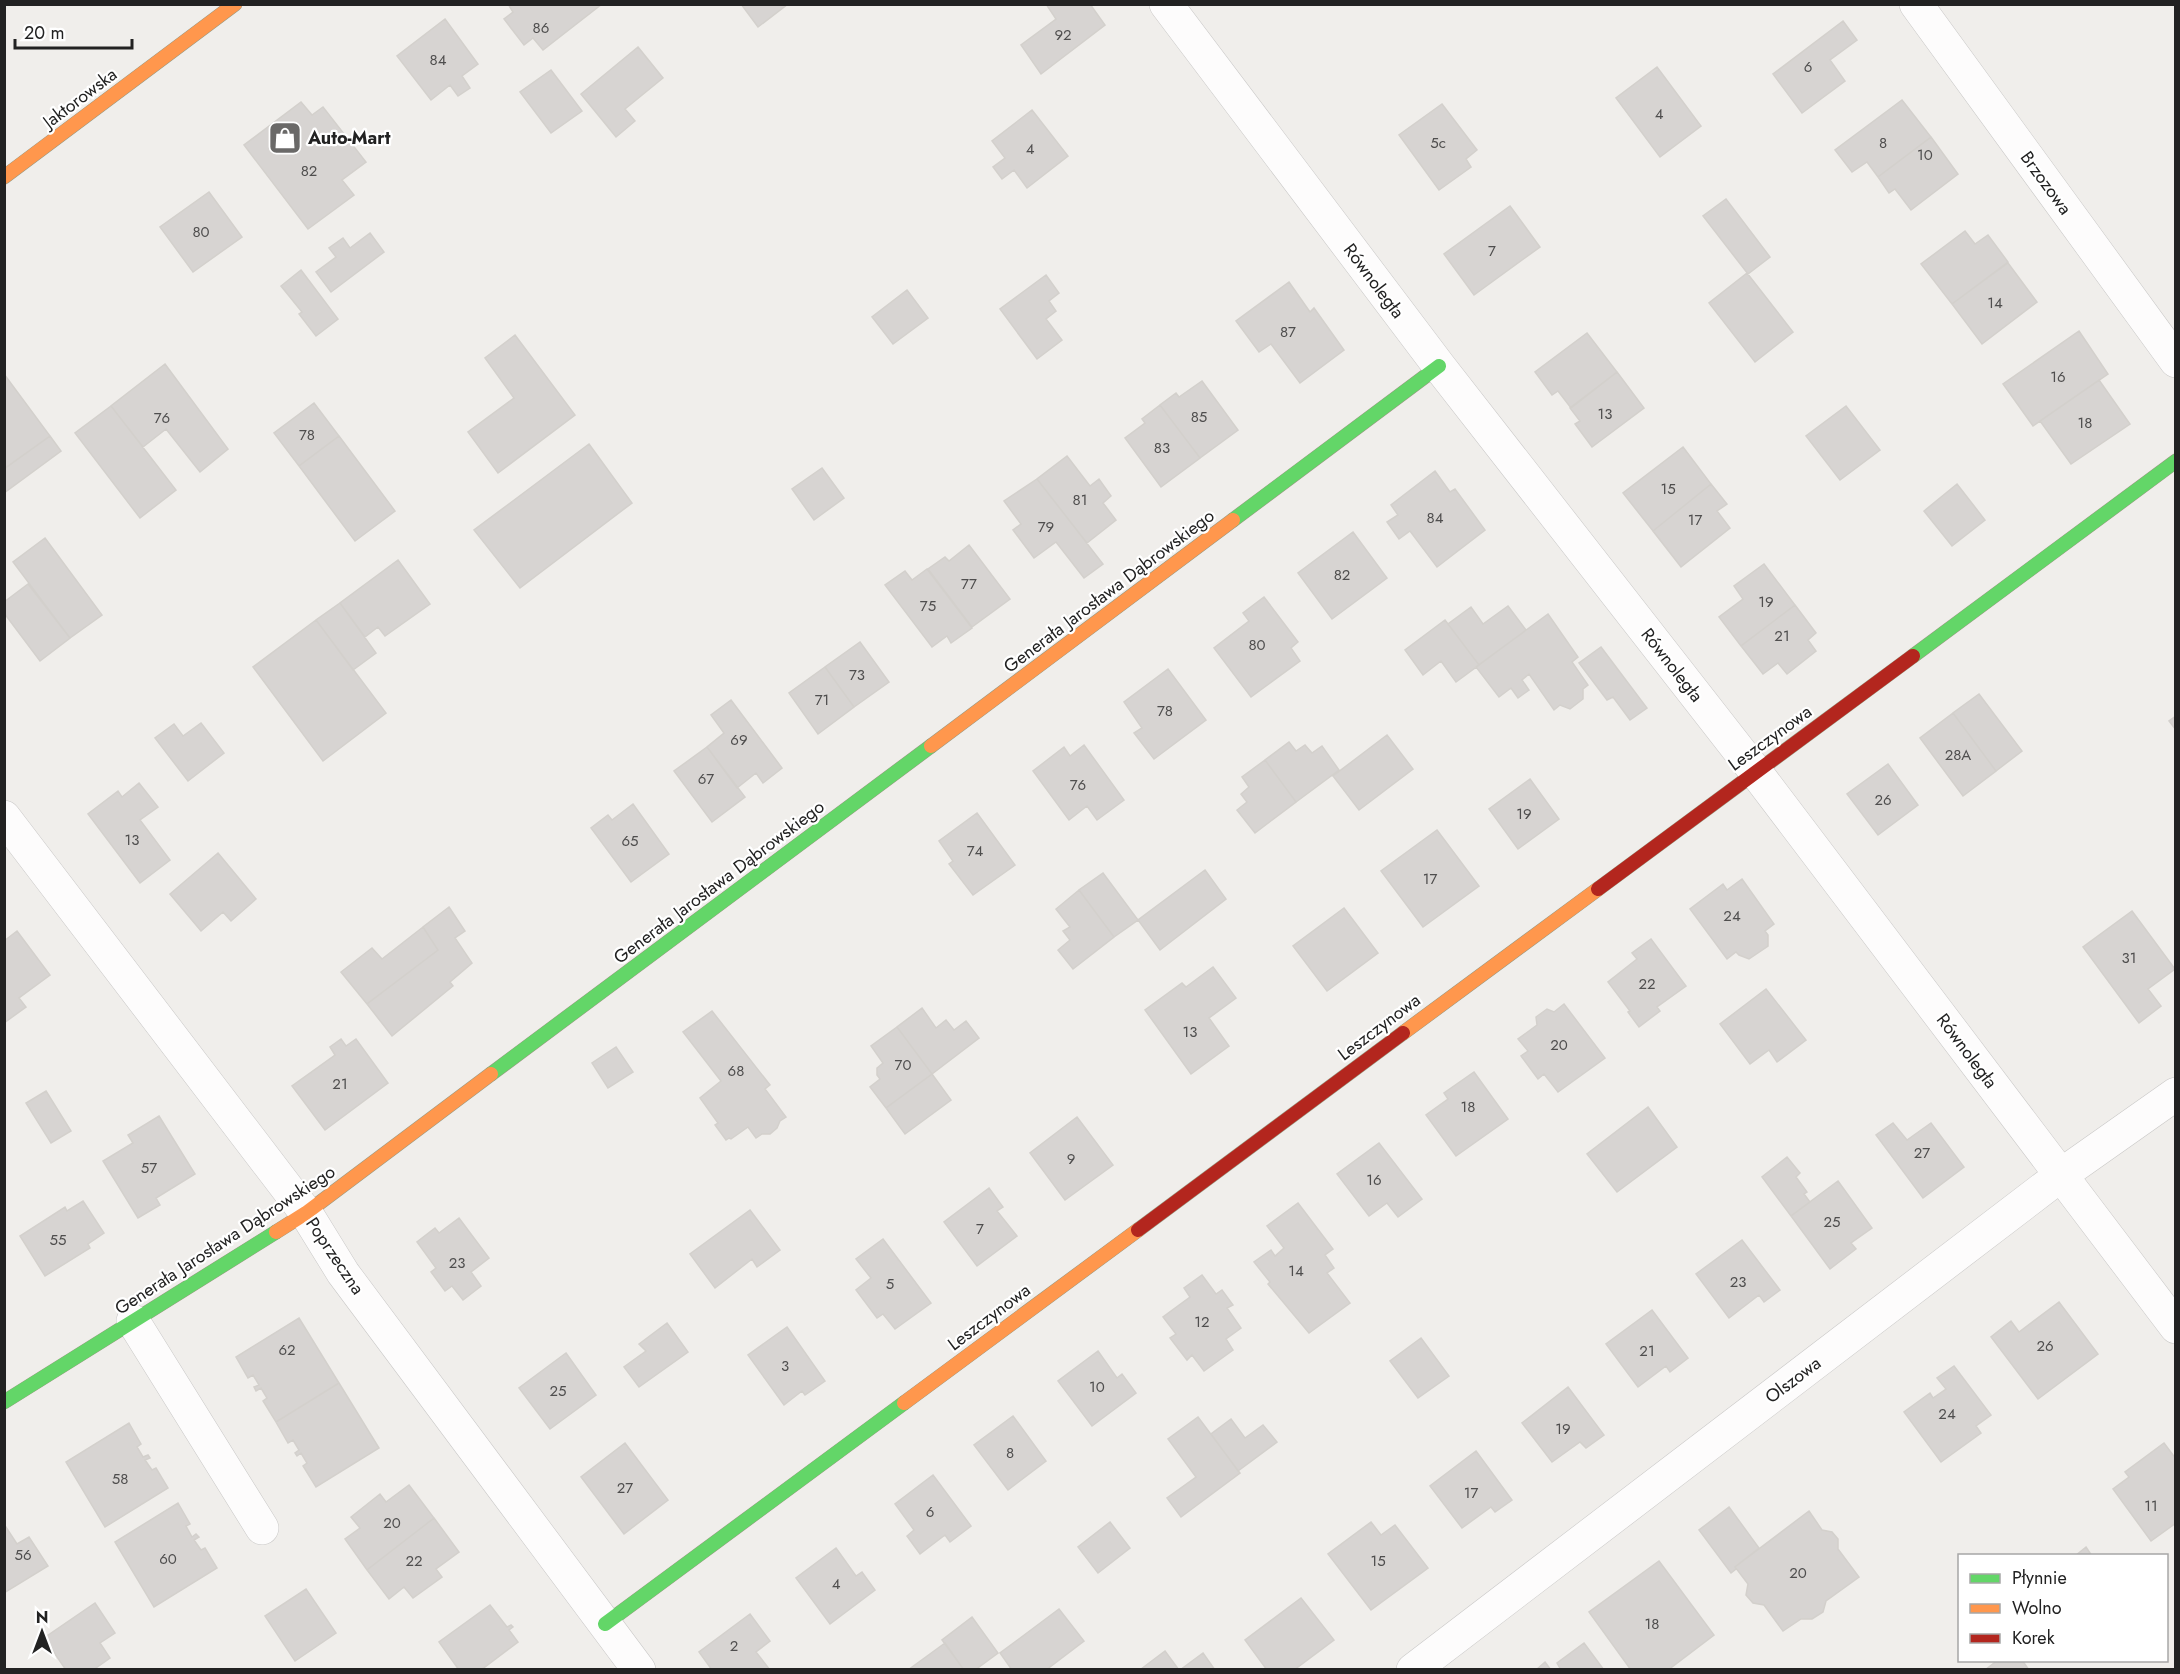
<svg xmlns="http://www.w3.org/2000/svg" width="2180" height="1674" font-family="Jost,sans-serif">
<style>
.building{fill:#d7d4d2;stroke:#d3d0cc;stroke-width:1.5}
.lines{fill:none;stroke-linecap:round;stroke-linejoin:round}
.street-casing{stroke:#c9c8c7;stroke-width:34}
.fast-casing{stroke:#999a82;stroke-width:15}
.slow-casing{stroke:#999a82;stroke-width:15}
.jam-casing{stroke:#999a82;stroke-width:15}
.street{stroke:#fdfcfc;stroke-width:33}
.fast{stroke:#63d668;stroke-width:14}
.slow{stroke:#ff974d;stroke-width:14}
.jam{stroke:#b3261e;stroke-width:14}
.labels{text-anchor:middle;stroke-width:4.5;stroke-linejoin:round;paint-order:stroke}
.number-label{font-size:15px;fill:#4f4e4e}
.street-label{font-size:18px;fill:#222;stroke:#fff}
.poi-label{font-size:18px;font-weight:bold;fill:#222;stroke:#fff;text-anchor:start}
</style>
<rect width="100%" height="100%" fill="#f0eeeb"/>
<path class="building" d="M508,4H602L543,50L533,38L524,45L504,19L513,12Z
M741,4H788L758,27Z
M1046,4H1090L1105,25L1041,74L1021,45L1056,19Z
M445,19L478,64L462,76L470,88L458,96L450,85L431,100L397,56Z
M1843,21L1857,40L1830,60L1845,81L1802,113L1773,74Z
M638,47L663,78L625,109L635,121L616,137L581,94Z
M1657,67L1701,126L1660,157L1616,98Z
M551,70L582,111L551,133L520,92Z
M1902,100L1931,137L1878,177L1867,162L1852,172L1835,150Z
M301,102L312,115L323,107L366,162L342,180L354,195L308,229L244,145Z
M1442,104L1477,150L1466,159L1471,167L1439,190L1399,135Z
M1032,110L1068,156L1027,188L1014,170L1002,179L993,167L1005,158L992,141Z
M1931,137L1958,174L1911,210L1895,189L1889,193L1878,177Z
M209,192L242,237L193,272L160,227Z
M1726,199L1770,257L1748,274L1703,216Z
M1510,206L1540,247L1474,295L1444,254Z
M1965,231L1975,244L1988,235L2008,262L1952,304L1921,264Z
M370,233L384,252L331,292L316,272L336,257L329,248L343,238L350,248Z
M2008,263L2037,302L1982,344L1952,304Z
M301,270L338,319L316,336L299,314L302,312L281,286Z
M1747,273L1793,332L1755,362L1709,303Z
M1046,275L1059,293L1049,301L1056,311L1046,319L1062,340L1037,359L1000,309Z
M1289,282L1310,312L1314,308L1344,350L1300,383L1271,344L1259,352L1236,321Z
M907,290L928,318L893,344L872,317Z
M2079,331L2108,374L2033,426L2003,384Z
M1587,333L1617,372L1571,408L1558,391L1552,395L1535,372Z
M515,335L575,415L498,473L468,432L514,398L485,358Z
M165,364L228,449L200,472L166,429L143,447L111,406Z
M1617,372L1644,408L1592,447L1575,424L1580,421L1570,408Z
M4,374L50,436L4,469Z
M2099,380L2130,424L2071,464L2040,421Z
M1202,381L1238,430L1200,458L1160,405L1176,393L1179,397Z
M314,403L339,436L299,466L274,433Z
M1160,405L1200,458L1161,487L1125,438L1145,423L1142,419Z
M111,406L176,490L140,518L75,433Z
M1846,406L1880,450L1840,480L1806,436Z
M50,436L61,451L4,493V469Z
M339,436L395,511L355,541L299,466Z
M589,444L632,503L520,588L474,530Z
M1683,447L1711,484L1653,531L1623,493Z
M1067,456L1090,486L1099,479L1111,496L1103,503L1116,520L1087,543L1037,479Z
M822,468L844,498L814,520L792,489Z
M1435,471L1450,492L1455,489L1485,530L1437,567L1410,531L1399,539L1387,522L1398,515L1391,505Z
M1037,479L1103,564L1084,578L1056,542L1034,558L1013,530L1021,524L1004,501Z
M1711,484L1727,504L1717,511L1730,528L1681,567L1653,531Z
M1957,484L1985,520L1952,546L1924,511Z
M1353,532L1387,578L1332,619L1298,573Z
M45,538L102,615L70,638L13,562Z
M969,545L1010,599L972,627L928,569L945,557L949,561Z
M398,560L430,604L385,636L378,627L365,637L340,603Z
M1764,564L1795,605L1741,646L1719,617L1743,599L1734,586Z
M927,569L972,628L951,643L947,636L932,647L885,585L905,571L912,580Z
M28,584L70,638L40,661L4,613V602Z
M1264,597L1298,642L1291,648L1300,661L1251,697L1214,648L1249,621L1243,613Z
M340,603L376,653L353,670L316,620Z
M1795,605L1816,633L1808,640L1816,651L1787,674L1778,663L1763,674L1741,646Z
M1508,606L1526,630L1479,665L1448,624L1471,607L1483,624Z
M1548,614L1578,657L1572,662L1588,685L1583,689V699L1570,709L1560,705L1554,710L1529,674L1522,680L1529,690L1518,698L1511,688L1499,697L1476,667Z
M316,620L386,713L323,761L253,667Z
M1445,620L1479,665L1456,682L1441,661L1423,675L1405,650Z
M860,642L889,682L854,707L825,667Z
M1601,647L1647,708L1630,720L1613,697L1607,700L1579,663Z
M825,667L854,707L818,734L789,693Z
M1168,669L1206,720L1154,759L1134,733L1142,728L1124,702Z
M1979,694L2022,751L1996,771L1953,713Z
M731,700L782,768L763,783L756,773L737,788L707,747L724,733L711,715Z
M1953,713L1996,771L1963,796L1920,738Z
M2176,716V730L2169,721Z
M201,723L224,753L188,781L155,738L174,724L183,736Z
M1387,735L1413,769L1359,810L1333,776Z
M1289,742L1296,751L1305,745L1312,753L1322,746L1339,770L1296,802L1265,760Z
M1084,745L1124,800L1097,820L1087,806L1069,820L1033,771L1064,747L1070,756Z
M707,747L745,797L712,822L674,771Z
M1265,760L1296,802L1255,833L1237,810L1247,802L1241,794L1249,787L1242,777Z
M1888,764L1918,805L1878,835L1847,794Z
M1530,779L1559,819L1518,849L1489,809Z
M139,783L158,807L140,820L170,860L140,883L88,814L118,791L122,797Z
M633,804L669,854L631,882L591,828L608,815L612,820Z
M977,813L1015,865L973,895L949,864L953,861L939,841Z
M1437,830L1479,886L1423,927L1381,871Z
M218,853L256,899L231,921L223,912L201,931L170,894Z
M1205,870L1226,899L1160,950L1138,920Z
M1103,873L1138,920L1114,937L1079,890Z
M1742,879L1774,924L1765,931L1768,935V946L1749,959L1739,955L1736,952L1727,959L1690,909L1723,884L1727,890Z
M1079,890L1114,937L1073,969L1058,950L1070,940L1063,931L1070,927L1056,909Z
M449,907L465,931L455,938L472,963L450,982L453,986L392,1036L367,1004L438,950L423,927Z
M1344,908L1378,953L1327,991L1293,946Z
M2132,911L2175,969L2148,989L2161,1006L2139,1023L2083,947Z
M423,927L438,950L367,1004L341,972L372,948L382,959Z
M17,931L50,975L19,998L26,1007L4,1023V941Z
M1651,939L1686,986L1657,1007L1660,1011L1639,1027L1628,1012L1630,1011L1608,982L1637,959L1632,953Z
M1213,967L1236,998L1209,1018L1229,1046L1191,1074L1145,1010L1182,983L1186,987Z
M1766,989L1806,1040L1777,1062L1769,1050L1750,1064L1720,1024Z
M1564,1004L1605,1058L1558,1092L1544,1074L1538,1079L1521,1056L1528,1051L1518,1039L1537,1025L1536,1017L1547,1009L1554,1012Z
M922,1008L936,1028L946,1020L954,1030L966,1021L979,1038L932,1074L897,1027Z
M712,1011L770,1085L765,1089L786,1117L780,1121L777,1128L770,1134H762L756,1138L748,1127L731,1139L729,1138L726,1140L715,1125L718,1123L700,1098L721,1081L683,1032Z
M897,1027L932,1074L886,1108L870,1087L880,1079L877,1075V1068L883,1063L871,1046Z
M341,1039L346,1046L356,1039L388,1083L325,1130L292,1086L335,1055L330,1047Z
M616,1047L633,1072L608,1088L592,1063Z
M1474,1072L1508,1119L1456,1156L1426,1115L1448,1099L1444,1093Z
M932,1074L951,1100L905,1134L886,1108Z
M46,1091L71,1131L51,1143L26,1103Z
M1648,1107L1677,1147L1617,1192L1587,1154Z
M159,1116L195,1174L156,1198L160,1205L138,1218L103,1161L133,1143L128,1135Z
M1077,1117L1113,1165L1065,1200L1030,1153Z
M1893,1123L1907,1140L1931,1123L1964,1167L1923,1198L1876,1135Z
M1379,1143L1422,1199L1398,1217L1387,1203L1369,1216L1337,1174Z
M1787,1157L1800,1173L1796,1177L1807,1192L1804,1194L1810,1202L1791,1216L1762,1177Z
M1838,1181L1872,1228L1851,1243L1856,1249L1830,1269L1791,1216Z
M989,1188L1003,1207L997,1211L1017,1236L977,1266L944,1222Z
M83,1201L104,1233L88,1244L90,1248L45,1276L20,1236L65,1207L67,1211Z
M1298,1203L1333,1249L1325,1255L1334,1268L1327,1273L1350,1303L1309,1333L1268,1284L1270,1282L1254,1262L1271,1250L1275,1256L1284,1248L1267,1226Z
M750,1210L780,1250L757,1267L752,1259L715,1288L690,1254Z
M459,1218L489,1258L471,1272L481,1286L463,1300L452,1286L445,1291L431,1272L436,1268L417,1242L435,1228L439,1233Z
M883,1239L931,1303L895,1329L883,1314L877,1318L856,1290L871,1278L856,1259Z
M1742,1240L1780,1290L1764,1302L1759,1295L1729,1318L1696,1274Z
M1202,1275L1216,1294L1222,1290L1233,1305L1227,1308L1241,1328L1226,1339L1233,1350L1204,1371L1192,1355L1187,1360L1170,1338L1176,1334L1163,1317L1190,1297L1184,1288Z
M2059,1302L2098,1354L2038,1399L1991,1337L2011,1321L2019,1332Z
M1652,1310L1688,1358L1670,1372L1666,1366L1638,1387L1606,1344Z
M299,1318L339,1383L276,1422L263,1401L267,1398L261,1388L256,1391L254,1387L259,1385L253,1375L248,1378L236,1357Z
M667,1323L688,1352L639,1387L624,1367L646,1351L639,1344Z
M787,1327L825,1381L805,1395L802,1391L784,1405L748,1355Z
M1421,1338L1449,1376L1418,1398L1390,1361Z
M1098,1351L1117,1378L1122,1374L1136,1393L1092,1426L1058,1381Z
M566,1353L596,1395L550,1429L519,1388Z
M1954,1366L1991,1415L1976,1426L1981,1433L1941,1462L1904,1412L1930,1393L1933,1398L1946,1389L1937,1378Z
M339,1383L379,1448L316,1487L303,1466L307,1463L301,1453L297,1456L295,1453L299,1450L293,1440L288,1443L276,1422Z
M1568,1387L1604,1435L1586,1448L1580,1442L1552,1462L1522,1423Z
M1013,1416L1046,1461L1008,1490L974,1445Z
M1198,1417L1240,1473L1181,1517L1167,1498L1196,1477L1168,1439Z
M1231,1419L1245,1438L1263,1425L1277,1442L1238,1471L1211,1434Z
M129,1423L141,1444L137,1447L143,1457L148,1455L150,1458L145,1460L152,1470L156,1468L168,1488L105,1527L66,1462Z
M625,1443L668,1500L624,1534L581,1477Z
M2164,1443L2176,1459V1523L2151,1541L2113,1489L2129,1477L2125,1472Z
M1476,1451L1512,1500L1495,1512L1491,1507L1462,1528L1430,1486Z
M933,1475L971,1526L950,1542L945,1535L920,1554L907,1536L914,1530L895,1504Z
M409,1485L434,1518L367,1570L345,1539L360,1528L351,1517L380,1494L386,1502Z
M178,1503L190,1524L186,1526L192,1537L196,1534L199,1537L194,1540L201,1550L205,1548L217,1568L154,1607L115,1542Z
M1729,1507L1759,1548L1735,1567L1736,1569L1731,1573L1699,1530Z
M1809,1511L1822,1530L1832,1532L1838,1539V1549L1859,1577L1826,1601L1823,1612L1812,1619H1801L1783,1631L1764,1605L1753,1603L1746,1595L1748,1584L1735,1567Z
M434,1518L459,1552L436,1569L442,1577L413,1598L404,1587L389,1599L367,1570Z
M1110,1522L1130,1548L1098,1573L1078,1547Z
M1371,1522L1381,1535L1395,1525L1428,1568L1371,1610L1328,1554Z
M4,1524L17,1544L29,1537L48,1566L4,1593Z
M2086,1547L2092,1556H2075Z
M836,1548L856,1576L862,1572L875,1590L830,1624L796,1578Z
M1659,1561L1714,1635L1668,1670H1631L1589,1612Z
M306,1589L336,1633L295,1661L265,1616Z
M1301,1598L1334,1640L1294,1670H1267L1245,1640Z
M95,1603L115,1633L100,1643L110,1658L93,1670H66L44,1638Z
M490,1605L507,1627L511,1625L513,1627L509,1630L518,1642L481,1670H459L439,1642Z
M1059,1609L1084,1641L1046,1670H1012L1000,1653Z
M750,1614L770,1641L756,1652L770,1670H712L699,1652Z
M972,1617L998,1653L975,1670H964L942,1640Z
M945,1643L964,1670H908Z
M1584,1643L1604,1670H1561L1557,1663Z
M1165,1651L1179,1670H1141V1669Z
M1203,1653L1215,1670H1180Z
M1998,1660H2022L2029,1670H1985Z
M1545,1662L1551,1670H1536Z"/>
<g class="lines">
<g class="street-casing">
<path id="street" d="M1166,4L1439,366L1755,771L2176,1327
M1916,4L2176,361
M4,817L306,1213L343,1273L639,1670
M133,1321L262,1528
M1413,1670L2061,1175L2176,1094"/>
</g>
<g class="fast-casing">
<path id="fast" d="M1233,520L1439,366
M1913,656L2176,461
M491,1074L931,746
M4,1402L276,1232
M605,1624L904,1403"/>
</g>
<g class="slow-casing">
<path id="slow" d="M4,177L235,4
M931,746L1233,520
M1403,1033L1598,889
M276,1232L306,1213L491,1074
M904,1403L1138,1230"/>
</g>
<g class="jam-casing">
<path id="jam" d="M1598,889L1913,656
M1138,1230L1403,1033"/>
</g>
<use href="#street" class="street"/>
<use href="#fast" class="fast"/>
<use href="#slow" class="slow"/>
<use href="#jam" class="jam"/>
</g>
<defs>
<g id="shop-square" transform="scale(1.725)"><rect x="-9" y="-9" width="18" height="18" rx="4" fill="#6a6968" stroke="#fff"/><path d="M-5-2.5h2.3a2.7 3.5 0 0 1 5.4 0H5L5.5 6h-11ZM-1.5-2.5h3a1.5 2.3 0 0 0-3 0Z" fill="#fff"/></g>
</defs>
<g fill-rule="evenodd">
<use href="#shop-square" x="285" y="138"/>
</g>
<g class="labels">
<g class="number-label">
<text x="541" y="33">86</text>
<text x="1063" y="40">92</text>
<text x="438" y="65">84</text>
<text x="1808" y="72">6</text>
<text x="1659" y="119">4</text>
<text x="1438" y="148">5c</text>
<text x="1883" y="148">8</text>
<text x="1030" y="154">4</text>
<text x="1925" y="160">10</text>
<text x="309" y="176">82</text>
<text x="201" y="237">80</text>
<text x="1492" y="256">7</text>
<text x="1995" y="308">14</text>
<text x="1288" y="337">87</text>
<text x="2058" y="382">16</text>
<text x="1605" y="419">13</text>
<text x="1199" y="422">85</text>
<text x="162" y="423">76</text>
<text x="2085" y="428">18</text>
<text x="307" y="440">78</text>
<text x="1162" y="453">83</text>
<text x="1668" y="494">15</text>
<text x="1080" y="505">81</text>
<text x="1435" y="523">84</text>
<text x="1695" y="525">17</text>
<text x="1046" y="532">79</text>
<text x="1342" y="580">82</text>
<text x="969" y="589">77</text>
<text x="1766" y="607">19</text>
<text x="928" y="611">75</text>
<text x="1782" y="641">21</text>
<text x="1257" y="650">80</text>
<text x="857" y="680">73</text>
<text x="822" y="705">71</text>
<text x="1165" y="716">78</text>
<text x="739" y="745">69</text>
<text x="1958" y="760">28A</text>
<text x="706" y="784">67</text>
<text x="1078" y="790">76</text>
<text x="1883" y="805">26</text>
<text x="1524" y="819">19</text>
<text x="132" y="845">13</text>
<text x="630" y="846">65</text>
<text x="975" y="856">74</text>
<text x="1430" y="884">17</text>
<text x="1732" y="921">24</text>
<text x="2129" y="963">31</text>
<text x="1647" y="989">22</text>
<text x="1190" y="1037">13</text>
<text x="1559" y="1050">20</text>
<text x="903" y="1070">70</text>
<text x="736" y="1076">68</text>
<text x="340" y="1089">21</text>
<text x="1468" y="1112">18</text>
<text x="1922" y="1158">27</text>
<text x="1071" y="1164">9</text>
<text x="149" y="1173">57</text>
<text x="1374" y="1185">16</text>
<text x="1832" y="1227">25</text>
<text x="980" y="1234">7</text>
<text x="58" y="1245">55</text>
<text x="457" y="1268">23</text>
<text x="1296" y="1276">14</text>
<text x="1738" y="1287">23</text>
<text x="890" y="1289">5</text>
<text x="1202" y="1327">12</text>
<text x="2045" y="1351">26</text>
<text x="287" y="1355">62</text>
<text x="1647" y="1356">21</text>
<text x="785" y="1371">3</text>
<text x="1097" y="1392">10</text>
<text x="558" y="1396">25</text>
<text x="1947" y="1419">24</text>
<text x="1563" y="1434">19</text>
<text x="1010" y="1458">8</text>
<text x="120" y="1484">58</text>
<text x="625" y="1493">27</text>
<text x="1471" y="1498">17</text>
<text x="2151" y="1511">11</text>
<text x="930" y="1517">6</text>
<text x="392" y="1528">20</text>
<text x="23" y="1560">56</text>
<text x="168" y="1564">60</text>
<text x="414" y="1566">22</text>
<text x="1378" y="1566">15</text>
<text x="1798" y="1578">20</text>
<text x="836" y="1589">4</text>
<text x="1652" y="1629">18</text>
<text x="734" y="1651">2</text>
</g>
<g class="street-label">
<text transform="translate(80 98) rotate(-37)" y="6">Jaktorowska</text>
<text transform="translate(2046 183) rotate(54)" y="6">Brzozowa</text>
<text transform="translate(1374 281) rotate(53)" y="6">Równoległa</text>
<text transform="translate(1109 591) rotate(-37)" y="6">Generała Jarosława Dąbrowskiego</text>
<text transform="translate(1672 665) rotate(52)" y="6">Równoległa</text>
<text transform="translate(1770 738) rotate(-36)" y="6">Leszczynowa</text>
<text transform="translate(719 882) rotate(-37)" y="6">Generała Jarosława Dąbrowskiego</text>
<text transform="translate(1379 1027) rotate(-37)" y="6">Leszczynowa</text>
<text transform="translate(1967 1051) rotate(53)" y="6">Równoległa</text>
<text transform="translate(225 1240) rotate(-33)" y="6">Generała Jarosława Dąbrowskiego</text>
<text transform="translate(335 1256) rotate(56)" y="6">Poprzeczna</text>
<text transform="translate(989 1317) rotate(-37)" y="6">Leszczynowa</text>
<text transform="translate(1793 1380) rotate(-37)" y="6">Olszowa</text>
</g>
<g class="poi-label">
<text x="308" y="144">Auto-Mart</text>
</g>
</g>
<rect width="2180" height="1674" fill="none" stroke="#222222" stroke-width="12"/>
<rect x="1958" y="1554" width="210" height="108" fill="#ffffff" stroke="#a7a7a7" stroke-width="1.5"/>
<rect x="1970" y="1574" width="30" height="9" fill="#63d668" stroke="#a7a7a7" stroke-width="1.5"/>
<text x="2012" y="1584" font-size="18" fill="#222222">Płynnie</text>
<rect x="1970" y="1604" width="30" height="9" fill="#ff974d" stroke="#a7a7a7" stroke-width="1.5"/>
<text x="2012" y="1614" font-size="18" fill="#222222">Wolno</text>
<rect x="1970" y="1634" width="30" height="9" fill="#b3261e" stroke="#a7a7a7" stroke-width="1.5"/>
<text x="2012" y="1644" font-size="18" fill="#222222">Korek</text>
<g transform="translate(42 1632)" stroke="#ffffff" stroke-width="4.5" paint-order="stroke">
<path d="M0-4.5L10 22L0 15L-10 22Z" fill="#222222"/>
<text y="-9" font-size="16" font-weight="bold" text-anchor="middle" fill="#222222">N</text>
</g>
<path d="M15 39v9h117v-9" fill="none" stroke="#222222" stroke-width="3"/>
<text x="24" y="39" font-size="18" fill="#222222" stroke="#ffffff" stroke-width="4.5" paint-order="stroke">20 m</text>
</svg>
